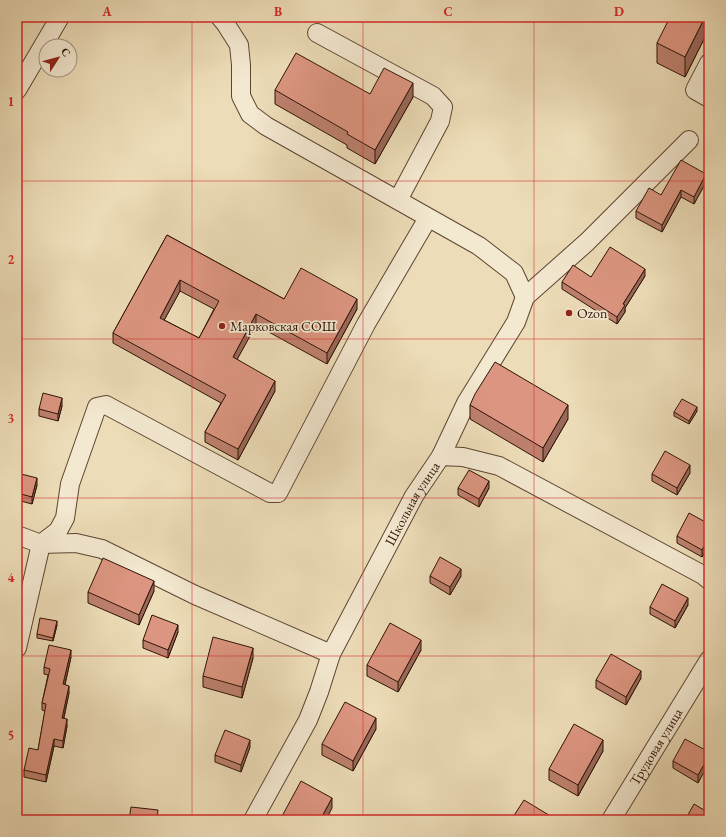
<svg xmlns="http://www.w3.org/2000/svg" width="726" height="837" font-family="'EB Garamond',serif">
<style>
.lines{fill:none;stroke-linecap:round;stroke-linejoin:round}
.minor-casing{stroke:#5e4532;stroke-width:20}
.minor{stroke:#f3e8d0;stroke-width:18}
.wall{fill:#bd806e;stroke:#2e1306;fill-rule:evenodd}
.shaded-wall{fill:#9a685a;stroke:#2e1306}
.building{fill:#dc9580;stroke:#2e1306;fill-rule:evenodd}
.grid{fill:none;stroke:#d62828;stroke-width:1;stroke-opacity:0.55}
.poi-dot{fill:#8f2418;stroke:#f3e8d0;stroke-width:1.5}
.labels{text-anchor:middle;stroke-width:3.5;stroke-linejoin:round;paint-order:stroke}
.poi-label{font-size:14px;fill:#2e1306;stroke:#f3e8d0;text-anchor:start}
.street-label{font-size:14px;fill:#2e1306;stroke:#f3e8d0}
.neatline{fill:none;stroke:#d62828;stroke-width:1.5}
.grid-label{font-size:13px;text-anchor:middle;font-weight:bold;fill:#d62828}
</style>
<rect width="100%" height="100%" fill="#ecdcb7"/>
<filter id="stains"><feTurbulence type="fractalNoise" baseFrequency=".005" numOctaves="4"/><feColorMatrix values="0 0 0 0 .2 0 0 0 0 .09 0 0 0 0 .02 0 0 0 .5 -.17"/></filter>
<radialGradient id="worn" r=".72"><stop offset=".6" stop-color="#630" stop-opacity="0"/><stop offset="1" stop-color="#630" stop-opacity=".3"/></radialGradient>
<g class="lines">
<g class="minor-casing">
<g id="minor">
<path d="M220,17L225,23L239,45L241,65V96L250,114L266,126L479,246L514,273L525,297L516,322L466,403L441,456"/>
<path d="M317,33L433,96L443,107L440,121L398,200"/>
<path d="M709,63L695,90L709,98"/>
<path d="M17,90L60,17"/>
<path d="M525,297L587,242L689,140"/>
<path d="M17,535L41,544L76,543L102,549L195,595L331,654"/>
<path d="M41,544L58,531L65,518L70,484L97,407L106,405L270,493H278L366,324L428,218"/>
<path d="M17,648L41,544"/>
<path id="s1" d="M253,820L308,720L319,692L331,654L414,496L441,456L463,457L499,466L703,575L709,580"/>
<path id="s2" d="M611,820L709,660"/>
</g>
</g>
<use href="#minor" class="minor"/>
</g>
<path class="wall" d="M709,17V29L685,77L657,63V43Z
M275,90L370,94L413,97L375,164L347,148V145L275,104Z
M706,182L694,204L681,197L662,232L636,218V211L661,195Z
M167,235L284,299L357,309L327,364L256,325L237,359L275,391L238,460L205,442V432L221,403L113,343V333ZM180,291L214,309L199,338L164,320Z
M645,276L625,308V312L617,324L562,289V282L591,277Z
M470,405L568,419L543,462L470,419Z
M62,406L58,421L39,416V409Z
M697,411L689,424L674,416V412Z
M17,473L37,485L32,504L17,500Z
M690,473L677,495L652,481V474Z
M458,488H489L479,507L458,495Z
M709,524V544L702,557L677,543V536Z
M430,576H461L450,595L430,583Z
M154,591L139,625L88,603V592Z
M688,605L675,628L650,614V607Z
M57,625L53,641L37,638V634Z
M178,632L168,658L143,648V640Z
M421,650L398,692L367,676V665Z
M71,657L65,685L69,693L64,718L67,726L63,748L54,746L46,782L24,777V770L38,750L45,711L42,710V703L48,675L44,674V667Z
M253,658L242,698L203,687V676Z
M641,678L626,705L596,688V680Z
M376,729L353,771L322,755V744Z
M250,747L241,772L215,762V755Z
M603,751L578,796L549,780V769Z
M709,752L698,783L673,768V761Z"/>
<path class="shaded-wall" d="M705,17H709V29L685,77V57Z
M413,83V97L375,164V150Z
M706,174V182L694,204V197Z
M681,190V197L662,232V225Z
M645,269V276L625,308V312L617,324V317L623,304Z
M180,280V291L160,328V318Z
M357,299V309L327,364V353Z
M256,314V325L233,367V357Z
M275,381V391L238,460V449Z
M62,398V406L58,421V414Z
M568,405V419L543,462V448Z
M697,407V411L689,424V421Z
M690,465V473L677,495V488Z
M37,478V485L32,504V497Z
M489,481V488L479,507V499Z
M709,537V544L702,557V550Z
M461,569V576L450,595V587Z
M154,581V591L139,625V615Z
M688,598V605L675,628V621Z
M57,621V625L53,641V638Z
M178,625V632L168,658V650Z
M421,640V650L398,692V682Z
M253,648V658L242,698V687Z
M71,650V657L63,692V684Z
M641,671V678L626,705V697Z
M69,686V693L62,725V718Z
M376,718V729L353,771V761Z
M67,719V726L63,748V741Z
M54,739V746L46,782V775Z
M250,740V747L241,772V765Z
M603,740V751L578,796V785Z
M709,756V763L698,783V775Z
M332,798V808L326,820H320Z"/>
<path class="building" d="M670,17H705L685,57L657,43Z
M296,53L370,94L384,68L413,83L375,150L347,134L348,132L275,90Z
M681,160L706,174L694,197L681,190L662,225L636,211L649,188L661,195Z
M167,235L284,299L301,268L357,299L327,353L256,314L233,357L275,381L238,449L205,432L226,395L113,333ZM180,280L219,301L199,338L160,318Z
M610,247L645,269L623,304L625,305L617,317L562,282L573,265L591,277Z
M495,362L568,405L543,448L470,405L475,394Z
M43,393L62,398L58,414L39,409Z
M682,399L697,407L689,421L674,412Z
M665,451L690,465L677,488L652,474Z
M469,470L489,481L479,499L458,488Z
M17,473L37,478L32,497L17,493Z
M689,513L709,524V537L702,550L677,536Z
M440,557L461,569L450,587L430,576Z
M103,558L154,581L139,615L88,592Z
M662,584L688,598L675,621L650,607Z
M152,615L178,625L168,650L143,640Z
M40,618L57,621L53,638L37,634Z
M390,623L421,640L398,682L367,665Z
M213,637L253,648L242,687L203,676Z
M49,645L71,650L63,684L69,686L62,718L67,719L63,741L54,739L46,775L24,770L29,748L38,750L46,704L42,703L50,669L44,667Z
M611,654L641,671L626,697L596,680Z
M345,702L376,718L353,761L322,744Z
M574,724L603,740L578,785L549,769Z
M225,730L250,740L241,765L215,755Z
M685,739L709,752V756L698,775L673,761Z
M301,781L332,798L320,820H280Z
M524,800L552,817L550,820H511Z
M694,804L709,813V820H685Z
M131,807L158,810L157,820H129Z"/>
<path class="grid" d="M192,17V820M363,17V820M534,17V820M17,181H709M17,339H709M17,498H709M17,656H709"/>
<g class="poi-dot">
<circle cx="569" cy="313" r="4"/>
<circle cx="222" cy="326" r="4"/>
</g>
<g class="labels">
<g class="poi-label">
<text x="577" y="318">Ozon</text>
<text x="230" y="331">Марковская СОШ</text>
</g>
<g class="street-label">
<text dy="5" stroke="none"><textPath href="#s1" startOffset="355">Школьная улица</textPath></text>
<text dy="5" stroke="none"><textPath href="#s2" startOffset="86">Трудовая улица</textPath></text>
</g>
</g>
<rect width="726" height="837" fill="none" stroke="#ecdcb7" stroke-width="44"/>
<g transform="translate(58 58) rotate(54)"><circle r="19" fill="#f3e8d0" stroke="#a4937f"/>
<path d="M0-3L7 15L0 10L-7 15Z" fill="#8f2418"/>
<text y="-6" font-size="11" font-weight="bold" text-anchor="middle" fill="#2e1306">С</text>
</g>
<rect x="22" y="22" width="682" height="793" class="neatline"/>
<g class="grid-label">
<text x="107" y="16">A</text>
<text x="278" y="16">B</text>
<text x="448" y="16">C</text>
<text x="619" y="16">D</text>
<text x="11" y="106">1</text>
<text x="11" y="264">2</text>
<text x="11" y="423">3</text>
<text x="11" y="582">4</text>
<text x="11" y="740">5</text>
</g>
<rect width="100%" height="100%" filter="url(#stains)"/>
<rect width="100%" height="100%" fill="url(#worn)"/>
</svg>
